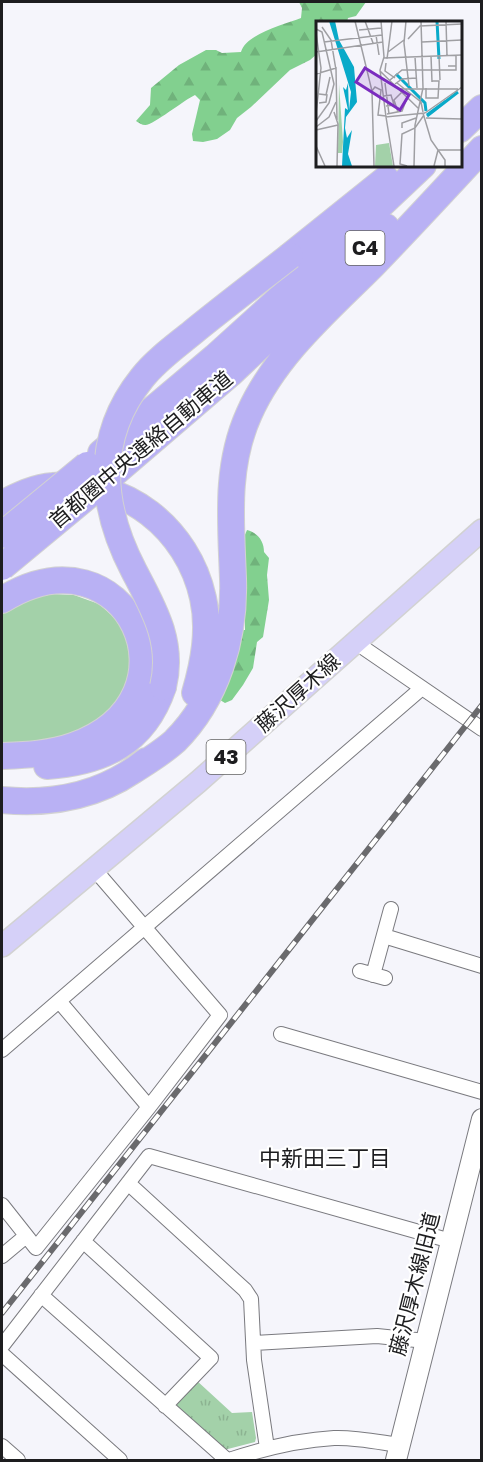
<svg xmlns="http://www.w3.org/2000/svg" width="483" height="1462" font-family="'Golos Text','Noto Sans JP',sans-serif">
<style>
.green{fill:#a3d1a9}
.forest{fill:url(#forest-firs)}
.park{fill:url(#park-tufts)}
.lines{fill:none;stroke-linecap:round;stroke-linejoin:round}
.street-casing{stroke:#7a7a7f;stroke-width:16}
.secondary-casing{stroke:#7a7a7f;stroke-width:22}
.primary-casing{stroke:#d2d2d2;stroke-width:24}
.highway-casing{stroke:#d2d2d2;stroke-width:28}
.street{stroke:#fff;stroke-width:14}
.secondary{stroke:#fff;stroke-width:20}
.primary{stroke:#d5d0f8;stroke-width:21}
.highway{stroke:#b9b1f4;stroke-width:26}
.rail-casing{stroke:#6a6a6d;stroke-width:6}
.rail{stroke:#fff;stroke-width:4;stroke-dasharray:11;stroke-linecap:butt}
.highway-bridge-casing{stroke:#d2d2d2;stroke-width:28;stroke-linecap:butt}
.highway-bridge{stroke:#b9b1f4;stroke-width:26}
.labels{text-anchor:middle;stroke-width:4.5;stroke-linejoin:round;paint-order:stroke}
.shield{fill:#fff;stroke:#616162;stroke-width:1.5}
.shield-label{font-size:20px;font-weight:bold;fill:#1d1d1f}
.street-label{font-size:21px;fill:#1d1d1f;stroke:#fff}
.neighbourhood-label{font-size:22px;fill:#1d1d1f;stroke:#fff}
.inset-river{fill:none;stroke:#09aac9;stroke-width:3}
.inset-road{fill:none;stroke:#9f9fa3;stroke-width:1.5}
.view{fill:#7b2cbf;fill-opacity:0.15;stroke:#7b2cbf;stroke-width:3}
.inset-edge{fill:none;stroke:#1d1d1f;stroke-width:3}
</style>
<defs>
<pattern id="forest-firs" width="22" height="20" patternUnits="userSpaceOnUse" patternTransform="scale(1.5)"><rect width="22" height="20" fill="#82d08f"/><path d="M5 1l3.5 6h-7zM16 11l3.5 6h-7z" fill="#70b27b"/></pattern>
<pattern id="park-tufts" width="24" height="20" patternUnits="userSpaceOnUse" patternTransform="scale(1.5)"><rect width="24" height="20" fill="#a3d1a9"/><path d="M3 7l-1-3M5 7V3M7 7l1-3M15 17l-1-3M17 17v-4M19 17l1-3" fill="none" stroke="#8cb391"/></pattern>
</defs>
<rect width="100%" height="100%" fill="#f5f5fb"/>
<path class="green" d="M53,594L74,595L99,604L118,621L128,641L132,662L129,684L106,717L71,738L2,750V614L29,599Z"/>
<path class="forest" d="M299,2H366L356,16L348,18L347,22H318L317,54L310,60L290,70L251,107L237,118L230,130L217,139L203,142L193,141L192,134L200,100L195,95C184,100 152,126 145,125C142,125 139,123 136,121L150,105L151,88L179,65L206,50H216L222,53L241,52C246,34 285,24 301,18L302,8Z
M247,530C258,533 264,541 264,552L269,558L267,575L269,600L263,637L257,642L253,668L243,685L232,700L225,703L220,700C230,677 238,655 242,630H245L244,537Z"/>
<path class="park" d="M196,1380L232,1413L252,1412L256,1438L255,1442L224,1450L175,1405V1403Z"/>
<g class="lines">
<g class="street-casing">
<path id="street" d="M355,642L482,729
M384,936L482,966
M360,971L385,978
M373,975L391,909
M59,1001L149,1107
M281,1034L482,1092
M2,1050L422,688
M128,1183L245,1290L251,1299L254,1360L267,1448
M2,1205L36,1248L149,1107L220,1015L95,870
M83,1241L211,1358L165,1406
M2,1256L26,1236
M41,1295L227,1460
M254,1343L377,1336L426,1341
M2,1346L149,1156L451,1241
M2,1354L120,1460
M2,1446L18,1460
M229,1460C262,1449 298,1440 334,1438C355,1437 378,1442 399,1445"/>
</g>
<g class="secondary-casing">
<path id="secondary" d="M396,1460L482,1119"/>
</g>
<g class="primary-casing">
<path id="primary" d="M2,946L198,782L482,530"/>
</g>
<g class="highway-casing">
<path id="highway" d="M460,129L482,108
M290,256L386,179
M101,453L215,357L334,249L423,165
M102,484L230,374L386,227
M2,504C17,496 35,487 53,486C125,478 188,529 203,598C210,630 204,662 195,693
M2,600C126,522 208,698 73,746C51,754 25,755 2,756
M47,766C103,762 144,743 163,687
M134,770C148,761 163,752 175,741C217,699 235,638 233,579C231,522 225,467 249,414C275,355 328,310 373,265C410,227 446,188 482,149
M2,800C55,805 104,795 146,761"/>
</g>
<use href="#street" class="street"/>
<use href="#secondary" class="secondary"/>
<use href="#primary" class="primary"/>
<use href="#highway" class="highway"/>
<g class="rail-casing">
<path id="rail" d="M2,1313L482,705"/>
</g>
<use href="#rail" class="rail"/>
<g class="highway-bridge-casing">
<path id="highway-bridge" d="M2,535L87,465
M2,567L102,484
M163,687C174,643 154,609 134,571C100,506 94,438 142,378C156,360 176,346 193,332C225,306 258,281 290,256"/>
</g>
<use href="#highway-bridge" class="highway-bridge"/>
</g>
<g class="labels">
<g class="shield">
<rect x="345.5" y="231" width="39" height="34" rx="4.5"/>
<rect x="206.5" y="740" width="39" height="34" rx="4.5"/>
</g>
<g class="shield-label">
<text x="365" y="255">C4</text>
<text x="226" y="764">43</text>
</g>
<g class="street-label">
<text transform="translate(141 450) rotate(-40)" y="7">首都圏中央連絡自動車道</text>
<text transform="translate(298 693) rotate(-42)" y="7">藤沢厚木線</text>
<text transform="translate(415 1284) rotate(-76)" y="7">藤沢厚木線旧道</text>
</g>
<g class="neighbourhood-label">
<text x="325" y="1166">中新田三丁目</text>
</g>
</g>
<g transform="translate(316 21)">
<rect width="146" height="146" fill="#f5f5fb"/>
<path d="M23,63L27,121L26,132H22ZM73,122L77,145H59L60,124Z" fill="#a3d1a9"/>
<path d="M13,0H19L23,19L38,46L41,81L30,96L29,107L31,117L36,109L32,133L36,145H26L29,87L32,89L27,66L30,69L32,62L33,89L35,71Z" fill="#09aac9"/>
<path class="inset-river" d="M121,0L122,19M122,19L123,38M80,53L109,82L110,90M111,94L130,80M111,95L142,71"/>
<path class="inset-road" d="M39,0L56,70L58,145M49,0L57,22M65,0L68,36L64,49L70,96L109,92M90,0L88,22L93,65M130,0L131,35M6,6L15,19L20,49M0,8L6,11L18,63L13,82L0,100M43,9L65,7M0,12L5,47L0,93M60,14L63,34M92,18L104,5L146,3M8,21L66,14M106,21L146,19M0,31L67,21M72,31L88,19M115,35L116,61M123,35L124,59M99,36L101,67M68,37L146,34M71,38L76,0M70,42L69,50L79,57M132,45H140V34M64,50L102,87M0,53L20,47L21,99M74,59L86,49H140V45M69,62L73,93M81,62L105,81L107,91M79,63L86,58L100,57M110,67V77H122L123,60H116M83,68H142M55,71L59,66L65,69L62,94L70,95M10,74L14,56M68,75L75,74L78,84L70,85M3,82L10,81L11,74L3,73M18,91L22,103L21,145M82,91L78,79L86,71M107,92L115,119L129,139V145M109,92L146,66M71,93L86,90L91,77M70,96L78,145M110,97L146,98M0,106L13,96L20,81M86,107V102L100,97M0,109L22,104M0,125L9,145M91,145L84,143L86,113L99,107L108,94M98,145L99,104L107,67L105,0M118,145L122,129H146"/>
<path class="view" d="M49,47L93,74L84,89L40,61Z"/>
<rect width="146" height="146" class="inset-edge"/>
</g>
<rect width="483" height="1462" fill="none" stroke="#1d1d1f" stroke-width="6"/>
</svg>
